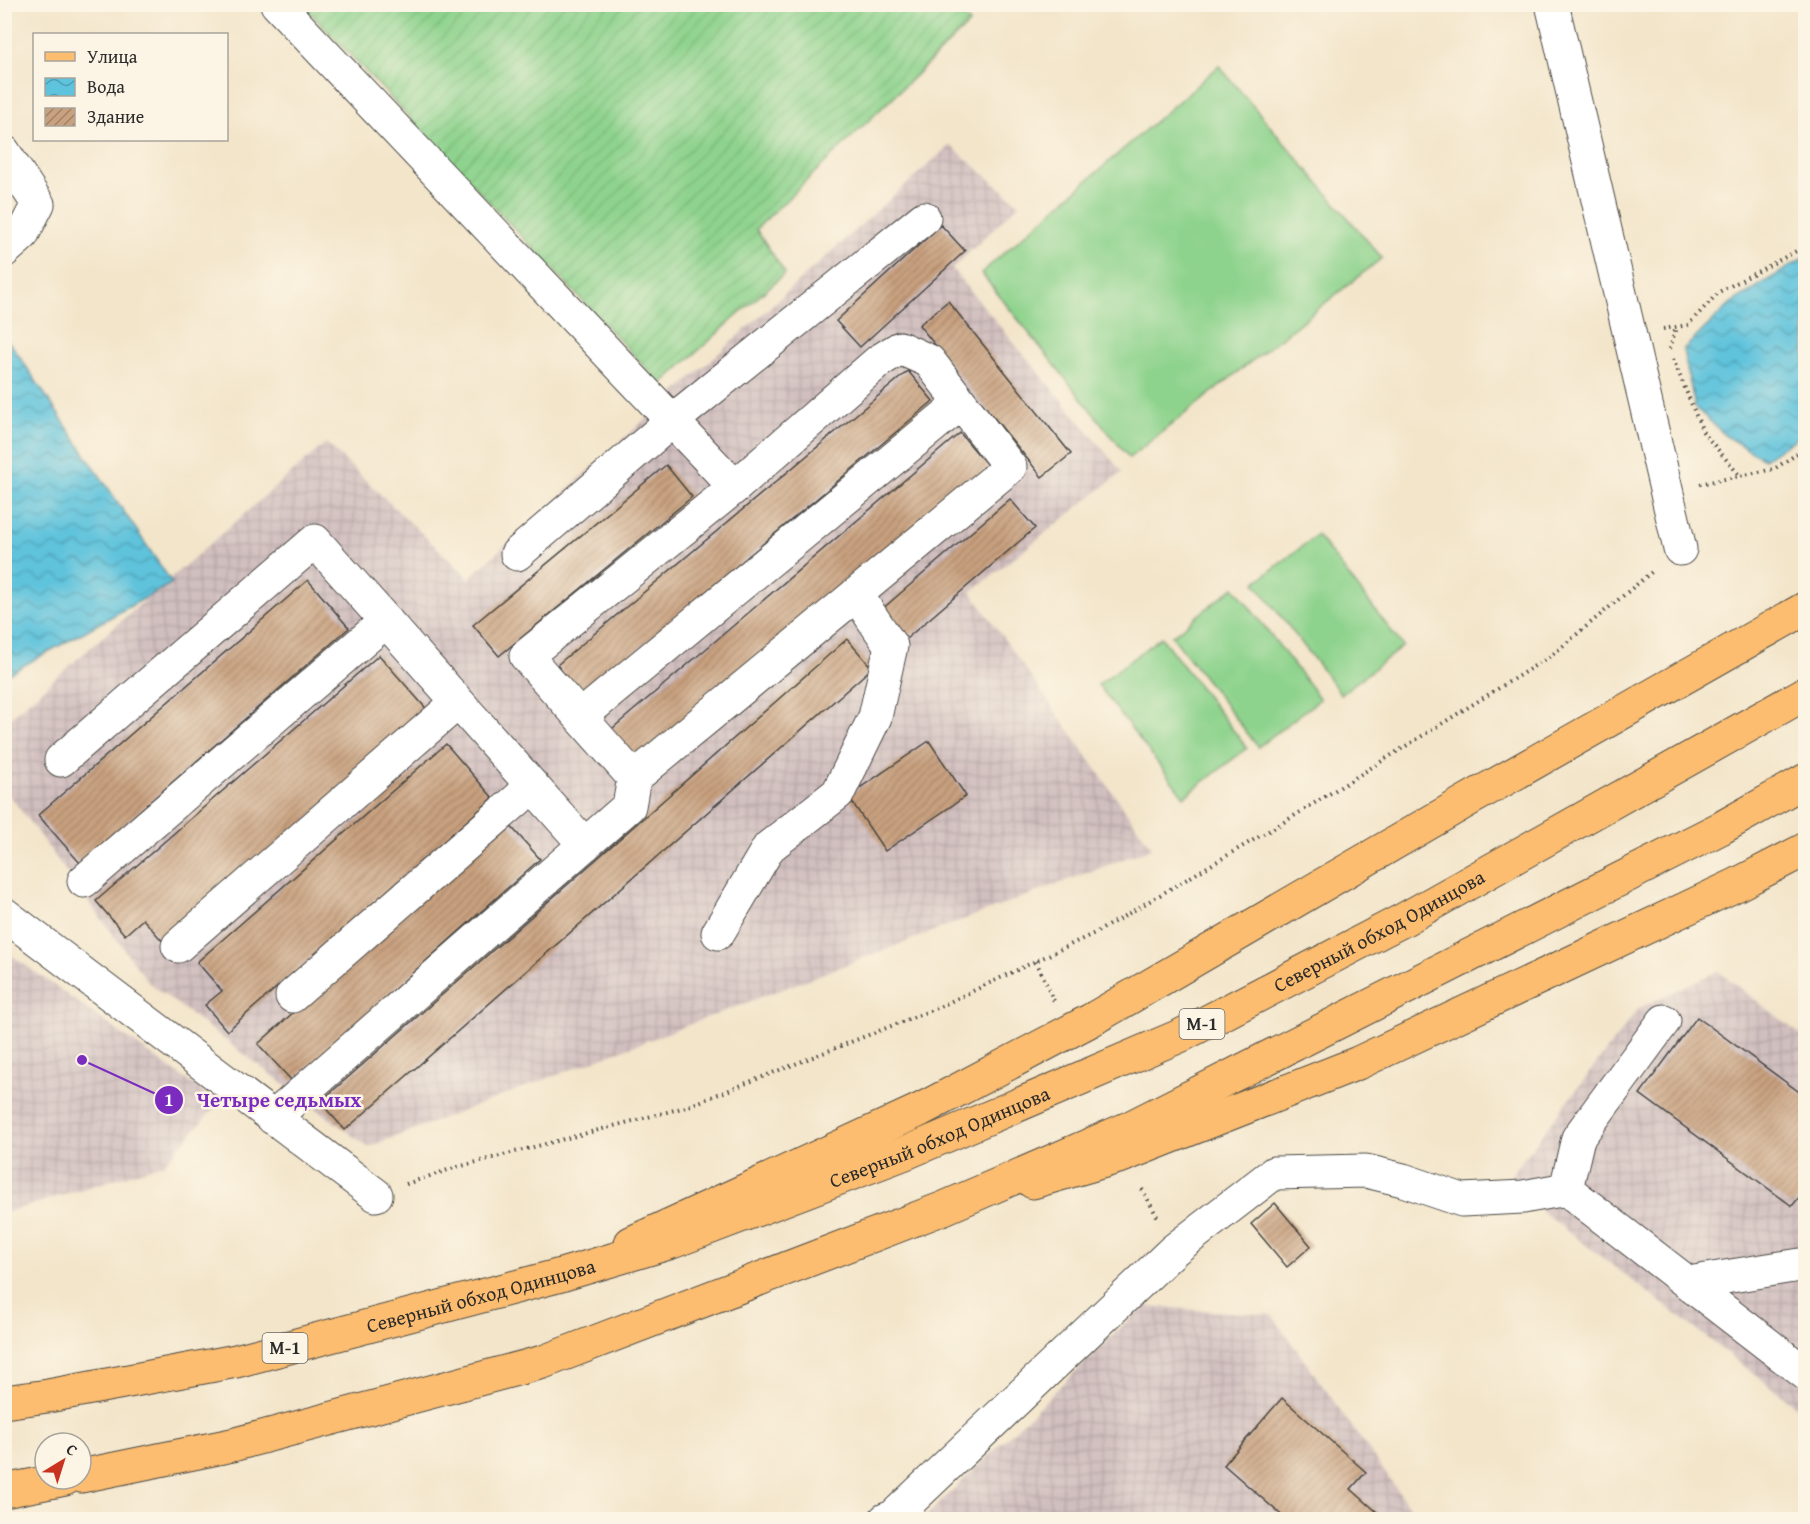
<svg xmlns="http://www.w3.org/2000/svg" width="1810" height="1524" font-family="'Gentium Book Plus',serif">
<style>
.industrial{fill:url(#industrial-grid)}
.grass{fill:#8ed38d;stroke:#5c7f5c;stroke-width:1.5}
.garden{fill:url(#garden-furrows);stroke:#5c7f5c;stroke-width:1.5}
.water{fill:url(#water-waves);stroke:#447784;stroke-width:1.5}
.building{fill:url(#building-hatch)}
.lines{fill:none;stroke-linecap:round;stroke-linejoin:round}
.minor-casing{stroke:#494743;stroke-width:35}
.major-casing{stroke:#494743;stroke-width:35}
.highway-casing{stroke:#494743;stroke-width:35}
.path{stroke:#494743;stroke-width:4;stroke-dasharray:1.5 4.5;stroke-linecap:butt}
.minor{stroke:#fff;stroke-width:33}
.major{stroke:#fcbd6f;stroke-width:33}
.highway{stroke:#fcbd6f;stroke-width:33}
.labels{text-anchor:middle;stroke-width:5;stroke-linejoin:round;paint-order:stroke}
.shield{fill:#fcf5e5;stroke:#6a6863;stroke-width:1.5}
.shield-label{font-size:18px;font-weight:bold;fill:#2b2b2b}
.street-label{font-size:20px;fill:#2b2b2b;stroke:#fcf5e5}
.leader{fill:none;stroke:#7b2cbf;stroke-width:2}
.callout-dot{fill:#7b2cbf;stroke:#fcf5e5;stroke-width:2}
.mark-label{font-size:18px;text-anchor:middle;font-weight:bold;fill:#fff}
.callout-label{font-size:21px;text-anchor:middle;font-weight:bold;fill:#7b2cbf;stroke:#fcf5e5;stroke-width:5;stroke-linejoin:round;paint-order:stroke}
</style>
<defs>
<pattern id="industrial-grid" width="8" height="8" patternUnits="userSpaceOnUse" patternTransform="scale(1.5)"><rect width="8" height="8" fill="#d1bfbf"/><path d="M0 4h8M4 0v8" fill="none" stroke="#b4a4a4"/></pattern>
<pattern id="garden-furrows" width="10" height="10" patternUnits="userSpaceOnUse" patternTransform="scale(1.5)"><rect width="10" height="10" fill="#8ed38d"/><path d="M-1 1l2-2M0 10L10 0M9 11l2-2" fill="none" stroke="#7bb57a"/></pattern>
<pattern id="water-waves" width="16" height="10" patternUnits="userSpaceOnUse" patternTransform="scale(1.5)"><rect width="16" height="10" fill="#5ec3dc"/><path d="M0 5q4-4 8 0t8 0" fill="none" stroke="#4e9fb3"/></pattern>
<pattern id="building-hatch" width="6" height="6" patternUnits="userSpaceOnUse" patternTransform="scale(1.5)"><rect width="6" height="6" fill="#c9a17f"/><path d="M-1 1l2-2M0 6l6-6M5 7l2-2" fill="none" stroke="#a38368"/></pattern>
</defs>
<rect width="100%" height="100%" fill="#fcf5e5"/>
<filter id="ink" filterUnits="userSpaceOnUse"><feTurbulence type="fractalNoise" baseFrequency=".0167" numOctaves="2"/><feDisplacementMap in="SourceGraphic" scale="12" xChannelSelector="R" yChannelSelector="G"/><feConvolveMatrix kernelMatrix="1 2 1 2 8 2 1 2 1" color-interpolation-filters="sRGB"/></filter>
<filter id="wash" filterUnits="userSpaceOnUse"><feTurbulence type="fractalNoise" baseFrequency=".008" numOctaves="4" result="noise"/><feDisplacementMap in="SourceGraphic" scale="24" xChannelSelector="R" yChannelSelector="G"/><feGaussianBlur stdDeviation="1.35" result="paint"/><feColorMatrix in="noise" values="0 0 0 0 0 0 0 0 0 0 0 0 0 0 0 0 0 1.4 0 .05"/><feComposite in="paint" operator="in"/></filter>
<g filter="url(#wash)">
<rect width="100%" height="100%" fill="#f3e5ca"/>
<path class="industrial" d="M950,145L1019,204L952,269L1122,472L971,592L1152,848L368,1147L149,983L5,789V722L326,443L469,578Z
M4,950L219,1103L163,1164L5,1213Z
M1718,971L1805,1038V1413L1505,1183L1639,1008Z
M1143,1306L1272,1315L1418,1519L922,1520Z"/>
<path class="grass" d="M1219,66L1382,258L1129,458L981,273Z
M1317,535L1403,646L1341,694L1255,583Z
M1234,587L1320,699L1258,747L1172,636Z
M1161,637L1247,748L1184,797L1098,685Z"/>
<path class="garden" d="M951,5L970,23L756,229L785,273L661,384L303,5Z"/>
<path class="water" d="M1805,257V433L1764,459L1727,437L1695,407L1683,350L1731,303Z
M4,337L13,347L172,583L5,676Z"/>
<g id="blocks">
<path class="building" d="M941,225L965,251L860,347L836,321Z
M948,301L1071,454L1042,477L919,325Z
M908,371L933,401L582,696L557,665Z
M960,433L989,467L636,767L607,733Z
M666,465L692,497L499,656L473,625Z
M1010,499L1035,528L906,639L881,610Z
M308,580L349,628L80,863L38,815Z
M847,639L872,668L345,1130L320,1102Z
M379,655L430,713L165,944L143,919L125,935L96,901Z
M929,741L966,796L885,851L848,796Z
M446,744L493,798L227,1031L205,1005L222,991L197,962Z
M507,822L540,859L292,1081L258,1044Z
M1697,1017L1806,1097V1189L1792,1206L1640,1094Z
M1275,1203L1311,1246L1287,1267L1251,1224Z
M1282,1398L1366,1472L1351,1489L1386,1520H1287L1224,1465Z"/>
</g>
</g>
<g filter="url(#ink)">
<use href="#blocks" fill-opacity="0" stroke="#494743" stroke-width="1.5"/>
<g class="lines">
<g class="minor-casing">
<path id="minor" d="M1552,4L1680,549
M4,152L38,204L22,235L4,251
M517,554L673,420L924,218
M580,717L961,403
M61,760L315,541L585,845
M634,778L526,656L735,487
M84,881L386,621
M4,914L376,1195
M718,933L769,847L838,793L875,717L891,646L856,594
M178,946L458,702
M292,996L533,786
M273,1118L629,806L634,778L1010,467L929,361L900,348L879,361L735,487L277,4
M1566,1189L1578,1138L1664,1021
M1688,1283L1806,1264
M885,1520L893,1517L1174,1250L1274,1173L1366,1171L1403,1180L1462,1200L1523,1197L1566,1189L1806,1374"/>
</g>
<g class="major-casing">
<path id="major" d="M1033,1182L1122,1156L1358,1063L1736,885L1806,849
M631,1243L920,1110L1091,1020L1470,799L1806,608"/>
</g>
<g class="highway-casing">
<g id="highway">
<path id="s1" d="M4,1402L48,1396L236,1361L561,1275L672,1242L908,1152L1182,1035L1403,920L1806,693"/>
<path d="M81,1476L232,1445L543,1362L944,1208L1129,1128L1721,828L1806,780"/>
<path d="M4,1491L65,1479"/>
</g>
</g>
<path class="path" d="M1663,329L1688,325L1719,292L1806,246
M1670,349L1676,327
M1673,359L1703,432L1740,476
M1700,484L1774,469L1806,448
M1036,961L1054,1001
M406,1184L454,1168L686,1107L937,1008L1097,932L1289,819L1552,655L1654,570
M1142,1189L1159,1220"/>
<use href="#minor" class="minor"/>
<use href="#major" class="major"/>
<use href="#highway" class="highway"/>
</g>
</g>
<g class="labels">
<g class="shield">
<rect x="1179.5" y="1009" width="45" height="30" rx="4.5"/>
<rect x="262.5" y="1333" width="45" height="30" rx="4.5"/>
</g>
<g class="shield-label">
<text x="1202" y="1030">М-1</text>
<text x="285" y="1354">М-1</text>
</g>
<g class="street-label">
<text dy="7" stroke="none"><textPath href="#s1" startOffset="1461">Северный обход Одинцова</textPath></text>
<text dy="7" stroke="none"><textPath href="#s1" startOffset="975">Северный обход Одинцова</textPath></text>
<text dy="7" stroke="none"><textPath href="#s1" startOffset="489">Северный обход Одинцова</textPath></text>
</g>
</g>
<path class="leader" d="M82 1060L169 1100"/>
<g class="callout-dot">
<circle cx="82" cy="1060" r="6"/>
<circle cx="169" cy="1100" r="15"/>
</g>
<g class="mark-label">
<text x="169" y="1106">1</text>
</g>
<g class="callout-label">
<text x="279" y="1107">Четыре седьмых</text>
</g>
<rect width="1810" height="1524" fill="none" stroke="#fcf5e5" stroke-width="24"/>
<rect x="33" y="33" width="195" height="108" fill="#fcf5e5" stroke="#a8a49b" stroke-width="1.5"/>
<rect x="45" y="52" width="30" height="9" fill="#fcbd6f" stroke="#a8a49b" stroke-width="1.5"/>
<text x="87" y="63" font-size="18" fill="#2b2b2b">Улица</text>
<rect x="45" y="78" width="30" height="18" fill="url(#water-waves)" stroke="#a8a49b" stroke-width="1.5"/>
<text x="87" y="93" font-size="18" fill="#2b2b2b">Вода</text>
<rect x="45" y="108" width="30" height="18" fill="url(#building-hatch)" stroke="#a8a49b" stroke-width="1.5"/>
<text x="87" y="123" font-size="18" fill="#2b2b2b">Здание</text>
<g transform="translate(63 1461) rotate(38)"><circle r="28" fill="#fcf5e5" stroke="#a8a49b" stroke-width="1.5"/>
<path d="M0-4.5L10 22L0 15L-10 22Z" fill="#c8321e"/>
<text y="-9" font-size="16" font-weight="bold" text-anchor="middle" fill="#2b2b2b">С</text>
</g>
</svg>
